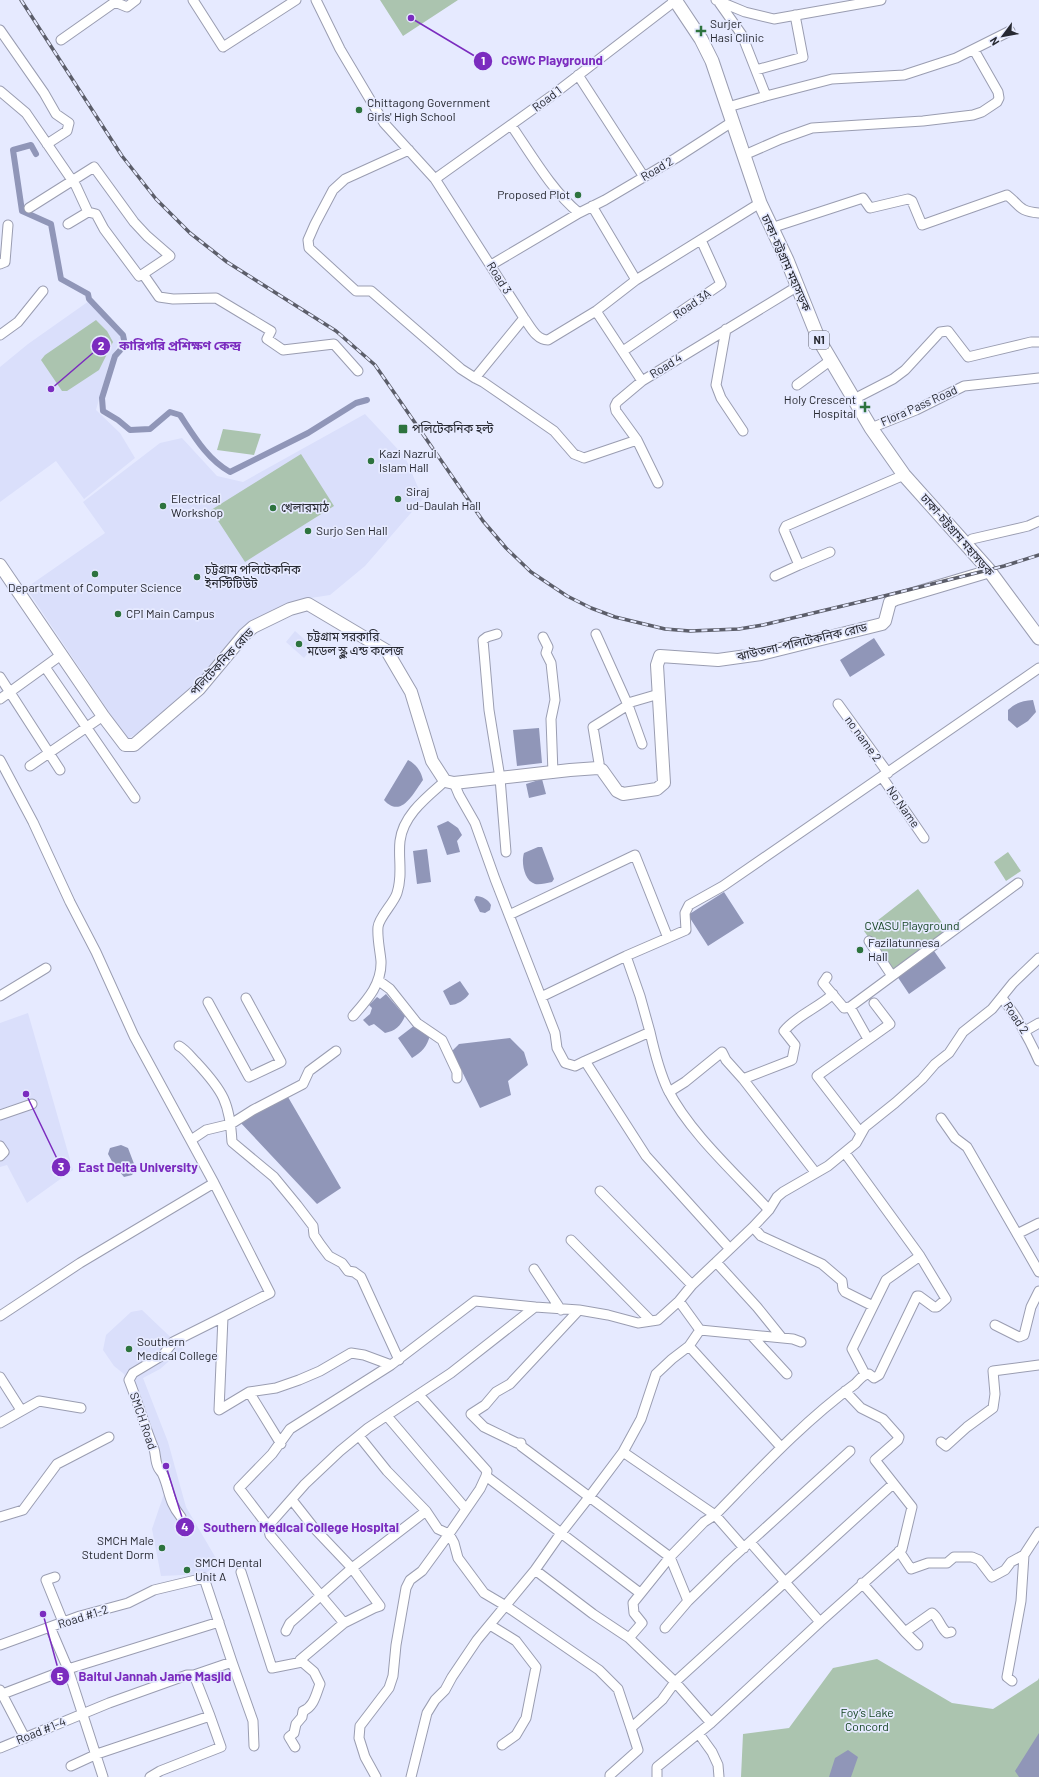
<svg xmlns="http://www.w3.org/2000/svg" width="1039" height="1777" font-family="Barlow,'Noto Sans Bengali',sans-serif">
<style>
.built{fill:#dadffb}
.green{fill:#abc4af}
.water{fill:#9096b8}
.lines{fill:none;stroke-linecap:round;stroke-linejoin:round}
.canal{stroke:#9096b8;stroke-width:6}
.minor-casing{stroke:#9a9db1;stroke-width:11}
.major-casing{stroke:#9a9db1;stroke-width:14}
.highway-casing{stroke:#9a9db1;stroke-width:15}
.minor{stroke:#fff;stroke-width:9}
.major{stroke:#fff;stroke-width:12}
.highway{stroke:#fff;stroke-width:13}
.rail-casing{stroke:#5c5e6a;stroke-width:3.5}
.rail{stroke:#e6eaff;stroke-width:2;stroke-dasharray:6;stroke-linecap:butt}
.poi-dot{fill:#2d733e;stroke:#e6eaff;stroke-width:1.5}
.labels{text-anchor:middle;stroke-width:3.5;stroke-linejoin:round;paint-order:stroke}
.shield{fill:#e6eaff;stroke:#60636f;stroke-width:1}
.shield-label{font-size:11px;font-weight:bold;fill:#272931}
.poi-label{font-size:12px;fill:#272931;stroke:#e6eaff;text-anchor:start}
.street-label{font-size:12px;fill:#272931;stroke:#e6eaff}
.park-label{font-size:12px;fill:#0e3f1c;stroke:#e6eaff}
.leader{fill:none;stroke:#7b2cbf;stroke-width:1.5}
.callout-dot{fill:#7b2cbf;stroke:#e6eaff;stroke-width:1.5}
.mark-label{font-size:12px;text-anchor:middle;font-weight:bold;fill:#fff}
.callout-label{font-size:13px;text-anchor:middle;font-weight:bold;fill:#7b2cbf;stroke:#e6eaff;stroke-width:3.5;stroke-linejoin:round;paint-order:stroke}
</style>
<rect width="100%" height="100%" fill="#e6eaff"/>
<path class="built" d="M89,301L115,329L121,338L108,367L96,410L120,433L135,458L84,499L56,461L0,502V367L28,344Z
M365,414L405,457L423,499L365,566L330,595L304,599L251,623L213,670L156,723L127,739L26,588L105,533L83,502L160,443L182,438L217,476L243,482Z
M295,631L313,647L304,658L286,642Z
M28,1013L73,1170L27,1203L7,1165L0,1167V1023Z
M142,1310L183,1349L160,1369L143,1378L168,1442L186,1507L217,1560L214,1567L205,1574L161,1576L152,1529L165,1491L145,1430L124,1374L114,1366L103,1350L106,1335L131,1312Z"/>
<path class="green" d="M380,0H458L403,36Z
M96,320L107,331L113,342L99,370L67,391H62L41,360L45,355Z
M223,429L261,434L254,455L217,450Z
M301,454L334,506L245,562L211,510Z
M1008,852L1021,871L1006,881L994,862Z
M918,889L948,931L893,972L864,931Z
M877,1659L952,1703L993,1709L1038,1680L1039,1678V1777H741L743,1734L789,1728L833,1668Z"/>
<path class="water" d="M874,638L885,655L850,677L840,660Z
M1033,700L1036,712L1028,721L1017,728L1008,720V710C1015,703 1022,701 1033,700Z
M539,728L542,763L517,766L513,730Z
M408,760C416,764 421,771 423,780C413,794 401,819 384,800Z
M542,779L546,794L529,798L526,784Z
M448,821L458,828L462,835L457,841L460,852L447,855L437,826Z
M538,847H542L554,879L552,882C546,883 540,885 535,884C524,881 521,862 524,853Z
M427,849L431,882L417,884L413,851Z
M724,892L744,923L708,946L688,915Z
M476,896C482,896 489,900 491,905L490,910L485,913L480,912L474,900Z
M934,951L946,968L909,994L897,976Z
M460,981L469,994C465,1000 457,1005 450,1005L443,991Z
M386,994L405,1016C401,1026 395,1031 385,1033L374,1024L369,1026L363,1020L370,1014L372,1008L369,1005L377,997L380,999Z
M415,1025L430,1035C427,1047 422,1052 412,1058L398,1038Z
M510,1038L524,1052L528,1065L508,1081L511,1095L480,1108L452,1051L459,1044Z
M288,1097L341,1188L317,1204L239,1121Z
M121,1145L128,1148L136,1169L132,1175L124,1177L114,1165L108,1154L110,1148Z
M1039,1733V1777H1019L1015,1771Z
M848,1750L858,1757L851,1777H829L835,1758Z"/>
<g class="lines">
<path class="canal" d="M36,154L31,145L13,150L22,211L51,224L61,279L88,294L89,299L123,335L125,345L115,356L102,398L103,411L118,420L130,430L150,429L170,412L180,415C194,436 207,459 230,472L308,433L356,403L367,400"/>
<g class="minor-casing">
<path id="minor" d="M193,0L223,47L296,0
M316,0L340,49L384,123L435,179L524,318C530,326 536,340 548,340L596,311L636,280L760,203
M716,0L745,12L774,19L881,0
M718,1L742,35L766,96L728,107
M0,30L44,93L56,114L69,123L67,131L47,144
M61,40L115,2L127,7L136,0
M756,70L803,57L795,15
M578,75L644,177
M0,91L26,113L76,186L88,212L68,224
M766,96L832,79L904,75L956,58L1010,31
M511,125C531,154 552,191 579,213L605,200L676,158L732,122
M409,150L345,179L333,190L315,224L308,240L309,248L356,291H371L461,369L475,378L524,318
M749,153L781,139L812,128L923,121L973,115L982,112L997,102L999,98L998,92L974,50
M435,179L550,97L671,4L674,0
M592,206L636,280
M29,208L94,167L134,222L147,236L170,256L143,274
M88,212L96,214L104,229L139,276L143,274L159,297L173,299L216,298L271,331L267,339L283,350L334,344L358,371
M771,228L863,198L870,208L908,199L912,201L922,225L1007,195C1021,206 1018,211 1039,213
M0,264L5,262L8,225
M491,265L579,213
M596,311L642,381
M726,329L716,385L721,398L743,431
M0,335L18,322L43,291
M623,351L721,284L701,240
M475,378L483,382L541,422L554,431L574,454L584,458L637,440
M797,385L831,360
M858,397L893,379L905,370L940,332L948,331L968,357L1031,342H1039
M871,428L916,410L964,386L1039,378
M658,483L637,440L616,411L615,406L617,402L642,381L798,286
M972,539L1028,526L1039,521
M799,565L830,552
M775,576L799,565L784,530L786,526L904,475
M497,634L487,637L483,640L489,710L500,778L506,852
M596,634L628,705L642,744
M543,637L548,647L546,653L551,663L555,700L551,719L553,773
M45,667L135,798
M0,677L60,770
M0,699L61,655
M628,703L659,694
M838,704L888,773
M0,760L33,822L70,902L96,952L134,1036L214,1183L270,1293L223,1317L219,1410L249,1392L276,1388L299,1380L320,1371L351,1353L364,1355L391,1365
M30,766L103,716
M598,768L599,763L593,727L628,705
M882,777L924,838
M454,783L459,795L475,823L495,879L541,997L626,956L686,930L685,913L689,905L723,886L1039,668
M509,915L635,855L668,938
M626,956L640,996L650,1032L585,1061L646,1156L730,1249
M892,976L1018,883
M827,977L823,983L844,1008L850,1007L892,976L869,941
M379,981L390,989L417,1023L442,1040L457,1072V1078
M0,996L46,968
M541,997L555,1033L557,1048L565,1063L575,1066L585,1061
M1002,998C1018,1018 1029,1038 1039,1061
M208,1002L249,1077L281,1062L246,998
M850,1007L868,1039
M353,1016C367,1000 382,984 381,961C380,950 377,938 378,927C379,917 394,903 397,893C403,875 398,858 400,841C403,815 427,797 445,781
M1025,1031L1039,1023
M650,1032C654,1050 660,1073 668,1090C690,1133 736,1174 769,1210
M179,1046C186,1050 191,1057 197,1063C223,1091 230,1103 232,1142L274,1177L297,1205L313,1226L314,1235L320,1244L329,1256L342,1263L348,1271L354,1272L361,1277L399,1360
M743,1079L792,1060L795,1045L784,1031C797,1015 818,1008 833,994
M669,1092L685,1082L722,1052L726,1060L743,1079L815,1172
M0,1115L32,1104
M941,1118L955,1138L967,1147L1039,1272
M861,1133L817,1076L890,1024L874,1003
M191,1140L206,1130L231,1124L253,1110L303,1084L309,1071L336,1051
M0,1146L4,1152L0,1156
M600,1191L692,1285
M753,1227L761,1236L822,1264L842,1281L843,1289L845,1292L873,1306
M1017,1234L1039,1223
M571,1240L650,1320
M716,1262L757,1307L782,1338
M534,1269L561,1310
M579,1310L510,1384L496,1392L485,1405L471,1414L484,1427L517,1443H521V1446L670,1557L704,1522L715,1515C759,1470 803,1422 855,1384C859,1380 863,1374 869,1374L874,1378L879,1375L917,1296H919L934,1307H937L946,1299L920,1256L845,1153
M0,1316L80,1263L214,1183
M995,1325L1019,1337L1024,1335L1031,1307L1039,1291
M700,1330L793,1339L801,1342
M751,1335L787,1374
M689,1346L781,1447
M865,1374L852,1349L886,1280L920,1256
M0,1377L21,1410
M249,1392L281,1444
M419,1395L487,1471L486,1476L640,1593
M387,1416L466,1509
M0,1423L39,1401L81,1408
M359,1436L387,1471L426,1511L438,1529L449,1534L480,1489L486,1476
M941,1442L946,1446L967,1427L993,1408L995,1394L993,1371L1039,1365
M623,1452L715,1515L744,1548
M292,1500L314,1528L352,1568L380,1606L374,1608L344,1623L270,1535L268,1526L305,1484L340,1451L368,1428L451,1373L535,1307
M0,1517L23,1510L57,1464L109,1437
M181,1517C168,1501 170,1491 163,1475C162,1472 159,1470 158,1467C155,1461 156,1455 154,1449C145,1427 138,1403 129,1380L133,1373L163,1355L173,1342L223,1317
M268,1526L239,1488L272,1454L290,1429L391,1365L475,1301L535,1307L579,1310L608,1315L638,1323L658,1320L679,1301L692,1285L753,1227L769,1210L777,1197L783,1192L828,1166L856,1143L865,1127L895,1103L922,1079L935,1064L949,1053L963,1032L992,1009L1013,983L1039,958
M750,1542L820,1622L902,1549L912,1507L875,1460L898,1440L899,1437L883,1419L861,1408L845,1391
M899,1551L911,1569L928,1563H947L954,1557H972L979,1560L992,1577L1005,1570L1011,1562L1024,1555L1021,1601L1007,1677L1012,1681
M1024,1555L1039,1532
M535,1570L593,1614L629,1638L675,1682L662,1700L631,1728L638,1750L610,1775V1777
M241,1572L272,1668L302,1662
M55,1577L46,1580L63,1622
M862,1583L905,1632
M688,1601L729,1561L850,1451
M490,1625L516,1641L536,1667L526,1718L516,1735L502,1745
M50,1627L68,1669L103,1777
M286,1631L290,1623L352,1568L426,1511
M629,1638L642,1623L634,1613L633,1603L670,1557L688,1601L665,1628
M0,1645L80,1616L128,1603L154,1590L204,1578L232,1662L253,1721L254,1746
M918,1645L905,1632L932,1613C939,1618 940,1627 947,1633L951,1632
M0,1690L25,1738
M0,1695L68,1669L219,1622
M711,1723L675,1682L893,1484
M699,1734L712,1752L718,1765L719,1777
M295,1747L289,1737L294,1733L296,1724L302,1717L303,1711C314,1707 316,1694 320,1684L314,1672L300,1660L344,1623
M0,1748L109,1703L187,1675H194L232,1662
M71,1766L97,1754L210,1716L194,1675
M150,1777L160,1771L221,1747L210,1716
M376,1777L365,1757L359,1738L360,1726L389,1688L393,1676L396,1645L406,1588L410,1580L422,1571L449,1534L454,1543L458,1558L484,1593L506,1606L599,1670L618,1689L631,1728
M411,1777L427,1713L435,1700L445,1690L452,1677L477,1640L535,1570L561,1533L590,1496L623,1452L641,1419L656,1374L672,1359L689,1346L700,1330L679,1301
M657,1777V1767L711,1723L820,1622"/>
</g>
<g class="major-casing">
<path id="major" d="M0,565L103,716L125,745H134L199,689L244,635L253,627L290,609L308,604L387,651L411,692L432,761L445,781L454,783L570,770L598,768L602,770L617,791L623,794L657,789L664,783L657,665L660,656L718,660L761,654L882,624L885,621L890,602L896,599L990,571"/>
</g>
<g class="highway-casing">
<path id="highway" d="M675,0L701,39L712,61L760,203L787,260L819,340L871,428L904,475L988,569L1039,638"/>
</g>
<use href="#minor" class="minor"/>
<use href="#major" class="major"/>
<use href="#highway" class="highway"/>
<g class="rail-casing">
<path id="rail" d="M21,0L122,156L156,199L190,233L227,262L336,331L375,365L483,521L506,548L531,572L567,596L591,608L615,617L665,629L690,631L739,629L763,625L876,598L1004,566L1039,555"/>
</g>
<use href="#rail" class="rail"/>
</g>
<g class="poi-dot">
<path d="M699 25h4v4h4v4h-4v4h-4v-4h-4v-4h4z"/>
<circle cx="359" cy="110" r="4"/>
<circle cx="578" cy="195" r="4"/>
<path d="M863 401h4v4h4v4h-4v4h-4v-4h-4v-4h4z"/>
<rect x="398" y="424" width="10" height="10" rx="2"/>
<circle cx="371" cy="461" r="4"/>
<circle cx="398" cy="499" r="4"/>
<circle cx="163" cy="506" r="4"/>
<circle cx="273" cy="508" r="4"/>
<circle cx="308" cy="531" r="4"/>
<circle cx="95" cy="574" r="4"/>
<circle cx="197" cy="577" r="4"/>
<circle cx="118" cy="614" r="4"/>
<circle cx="299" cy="644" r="4"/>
<circle cx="860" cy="950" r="4"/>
<circle cx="129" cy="1349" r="4"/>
<circle cx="162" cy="1548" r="4"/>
<circle cx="187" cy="1570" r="4"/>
</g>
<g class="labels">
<rect class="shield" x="809" y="331" width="20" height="18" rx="3"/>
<g class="shield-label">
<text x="819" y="344">N1</text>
</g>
<g class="poi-label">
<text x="710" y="28">Surjer<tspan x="710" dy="14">Hasi Clinic</tspan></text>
<text x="367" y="107">Chittagong Government<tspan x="367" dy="14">Girls' High School</tspan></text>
<text x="570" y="199" text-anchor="end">Proposed Plot</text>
<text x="856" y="404" text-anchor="end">Holy Crescent<tspan x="856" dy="14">Hospital</tspan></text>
<text x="412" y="433">পলিটেকনিক হল্ট</text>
<text x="379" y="458">Kazi Nazrul<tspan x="379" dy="14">Islam Hall</tspan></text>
<text x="406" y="496">Siraj<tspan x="406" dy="14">ud-Daulah Hall</tspan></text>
<text x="171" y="503">Electrical<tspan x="171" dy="14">Workshop</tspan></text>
<text x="281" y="512">খেলারমাঠ</text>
<text x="316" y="535">Surjo Sen Hall</text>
<text x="205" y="574">চট্টগ্রাম পলিটেকনিক<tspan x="205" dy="14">ইনস্টিটিউট</tspan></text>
<text x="95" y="592" text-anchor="middle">Department of Computer Science</text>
<text x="126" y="618">CPI Main Campus</text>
<text x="307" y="641">চট্টগ্রাম সরকারি<tspan x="307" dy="14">মডেল স্কুল এন্ড কলেজ</tspan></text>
<text x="868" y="947">Fazilatunnesa<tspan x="868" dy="14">Hall</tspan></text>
<text x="137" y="1346">Southern<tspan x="137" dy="14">Medical College</tspan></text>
<text x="154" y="1545" text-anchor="end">SMCH Male<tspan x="154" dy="14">Student Dorm</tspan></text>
<text x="195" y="1567">SMCH Dental<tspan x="195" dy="14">Unit A</tspan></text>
</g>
<g class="street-label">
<text transform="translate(547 99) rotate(-37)" y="4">Road 1</text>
<text transform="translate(657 169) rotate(-31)" y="4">Road 2</text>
<text transform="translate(786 263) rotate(66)" y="4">ঢাকা-চট্টগ্রাম মহাসড়ক</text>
<text transform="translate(499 278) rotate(58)" y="4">Road 3</text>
<text transform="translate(692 304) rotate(-34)" y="4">Road 3A</text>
<text transform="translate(666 366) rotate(-32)" y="4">Road 4</text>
<text transform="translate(919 406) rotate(-24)" y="4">Flora Pass Road</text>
<text transform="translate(957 535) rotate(49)" y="4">ঢাকা-চট্টগ্রাম মহাসড়ক</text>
<text transform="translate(802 642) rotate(-13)" y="4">ঝাউতলা-পলিটেকনিক রোড</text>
<text transform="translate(222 662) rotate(-47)" y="4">পলিটেকনিক রোড</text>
<text transform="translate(863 739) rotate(54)" y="4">no name 2</text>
<text transform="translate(903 807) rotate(55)" y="4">No Name</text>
<text transform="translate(1016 1018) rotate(57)" y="4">Road 2</text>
<text transform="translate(143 1421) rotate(71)" y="4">SMCH Road</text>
<text transform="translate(83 1617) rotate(-18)" y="4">Road #1-2</text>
<text transform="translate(41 1731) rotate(-22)" y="4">Road #1-4</text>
</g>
<g class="park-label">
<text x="912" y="930">CVASU Playground</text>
<text x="867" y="1717">Foy’s Lake<tspan x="867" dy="14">Concord</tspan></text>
</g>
</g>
<path class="leader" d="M411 18L483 61M51 389L101 346M26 1094L61 1167M166 1466L185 1527M43 1614L60 1676"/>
<g class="callout-dot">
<circle cx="411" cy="18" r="4"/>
<circle cx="51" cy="389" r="4"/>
<circle cx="26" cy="1094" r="4"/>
<circle cx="166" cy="1466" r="4"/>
<circle cx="43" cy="1614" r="4"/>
<circle cx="483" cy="61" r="10"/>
<circle cx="101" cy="346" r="10"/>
<circle cx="61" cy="1167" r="10"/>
<circle cx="185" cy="1527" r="10"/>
<circle cx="60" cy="1676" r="10"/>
</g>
<g class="mark-label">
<text x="483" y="65">1</text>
<text x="101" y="350">2</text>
<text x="61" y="1171">3</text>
<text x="185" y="1531">4</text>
<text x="60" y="1681">5</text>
</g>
<g class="callout-label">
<text x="552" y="65">CGWC Playground</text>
<text x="180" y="350">কারিগরি প্রশিক্ষণ কেন্দ্র</text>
<text x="138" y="1172">East Delta University</text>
<text x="301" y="1532">Southern Medical College Hospital</text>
<text x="155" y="1681">Baitul Jannah Jame Masjid</text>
</g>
<g transform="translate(1003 36) rotate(238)" stroke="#e6eaff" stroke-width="3" paint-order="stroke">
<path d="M0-3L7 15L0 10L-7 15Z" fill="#272931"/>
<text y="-6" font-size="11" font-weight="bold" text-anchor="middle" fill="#272931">N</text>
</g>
</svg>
